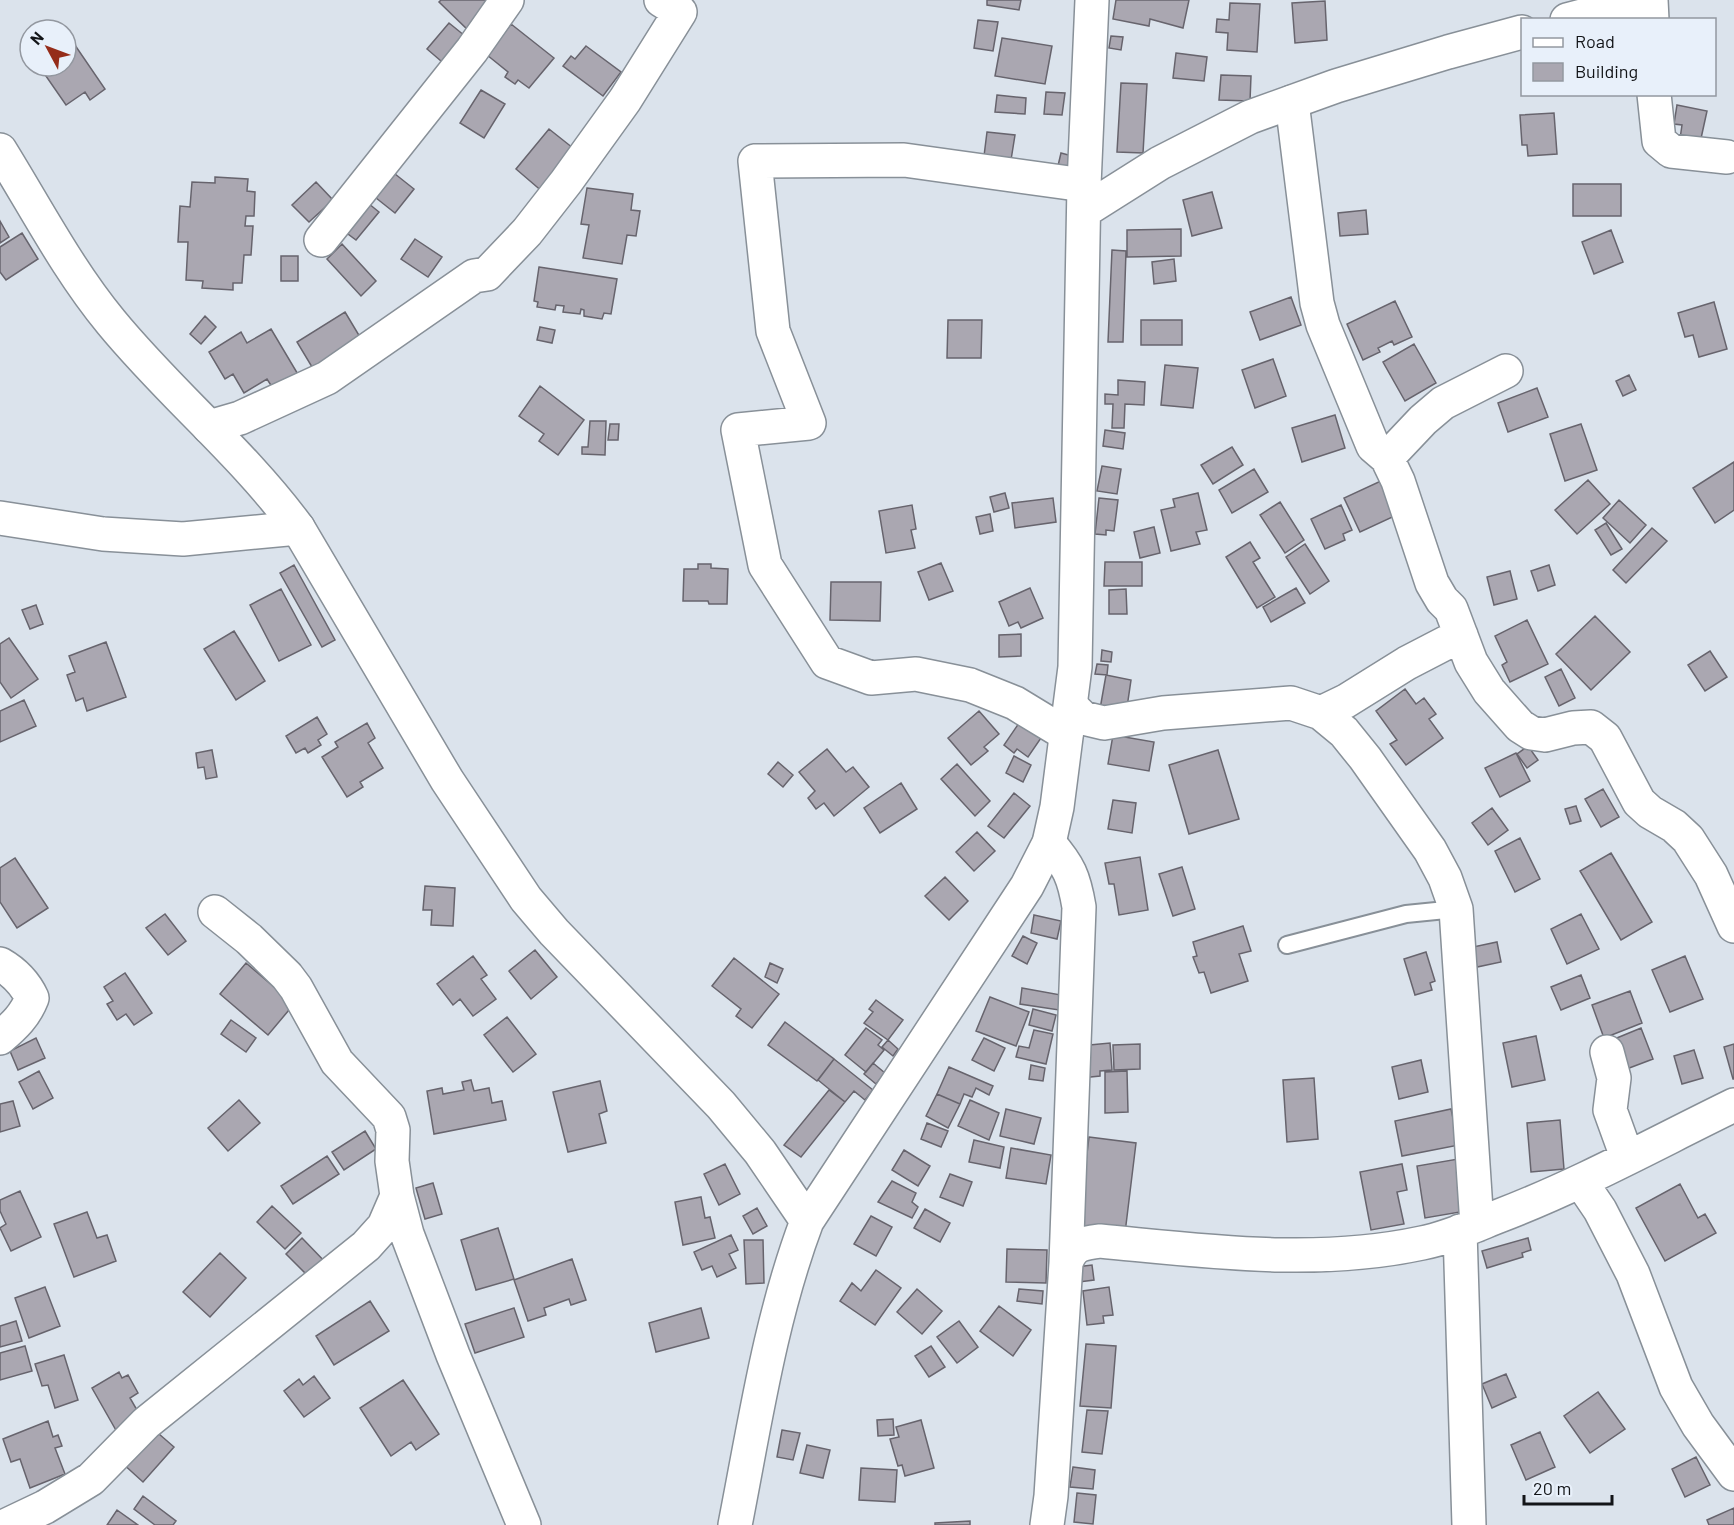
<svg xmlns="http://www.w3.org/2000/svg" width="1734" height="1525" font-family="Barlow,sans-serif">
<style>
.building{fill:#aaa7b1;stroke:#67646d;stroke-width:1.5}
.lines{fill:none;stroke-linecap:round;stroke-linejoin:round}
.service-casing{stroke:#889098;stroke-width:20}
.minor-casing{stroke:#889098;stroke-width:36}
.tertiary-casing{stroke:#889098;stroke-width:36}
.service{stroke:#fff;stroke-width:16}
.minor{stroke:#fff;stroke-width:33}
.tertiary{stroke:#fff;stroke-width:33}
</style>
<rect width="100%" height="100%" fill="#dbe3ec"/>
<path class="building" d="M441,0H490L468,30L439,2Z
M987,0H1021L1019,10L987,5Z
M1116,0H1189L1183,28L1150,19L1149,26L1113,19Z
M1325,1L1327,40L1295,43L1292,3Z
M1230,3L1260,4L1257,52L1227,50L1228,33L1216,32L1217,19L1229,20Z
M978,20L998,22L993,51L974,48Z
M449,23L470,40L448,67L427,49Z
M511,24L554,58L529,88L518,80L515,84L505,77L508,72L487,55Z
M66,32L105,89L90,100L85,92L66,105L39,66H66Z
M1111,36L1123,37L1121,50L1109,48Z
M1002,38L1052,46L1045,84L995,76Z
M586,46L621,72L603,96L563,66L571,56L575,59Z
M1176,53L1207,57L1204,81L1173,78Z
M1221,75L1251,76L1250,101L1219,100Z
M1121,83L1147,84L1143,153L1117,152Z
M481,90L505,104L484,138L460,123Z
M1046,92L1065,93L1062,115L1044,114Z
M997,95L1026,98L1025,114L995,112Z
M1677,105L1707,111L1700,143L1680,139L1682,125L1674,124Z
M1554,113L1557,154L1528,156L1527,145H1522L1520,115Z
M549,129L578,152L544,193L516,169Z
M987,132L1015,135L1011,160L984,156Z
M1061,153L1076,157L1072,173L1057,170Z
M390,170L414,189L395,213L371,194Z
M215,177L248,179L247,191L255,192L254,216H246L245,226H253L251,255H244L242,283H233V290L202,288L203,281L186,280L188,242H178L180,206L190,207L192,182L215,183Z
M316,182L333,200L309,222L292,205Z
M1573,184H1621V216H1573Z
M587,188L633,194L631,210L640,211L636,236L627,235L622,264L583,258L589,225L581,224Z
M1212,192L1222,228L1192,236L1183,200Z
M363,199L379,212L356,240L340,228Z
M1366,210L1368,234L1340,236L1338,213Z
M0,221L9,237L0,243Z
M1181,229V256L1127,257V230Z
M1611,230L1623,262L1594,274L1582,242Z
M22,233L38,259L6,280L0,272V247Z
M415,239L442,257L428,277L401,259Z
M342,244L376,281L361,296L327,259Z
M1112,250L1126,251L1123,342H1108Z
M281,256H298V281H281Z
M1174,259L1176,281L1154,284L1152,262Z
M539,267L617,279L611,314L604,313L602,319L584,316V310L581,309L580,314L563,312L564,306L556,305L555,310L537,307L538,302L534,301Z
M1291,297L1301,325L1260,340L1250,312Z
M1395,301L1412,337L1394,345L1392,341L1378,348L1380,352L1363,360L1347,324Z
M1714,302L1727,349L1699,357L1693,335L1685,337L1678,313Z
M345,312L363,342L315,372L297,342Z
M205,316L216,327L201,344L190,334Z
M948,320H982L981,358H947Z
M1141,320H1182V345H1141Z
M540,327L555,330L552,343L537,340Z
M271,329L299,376L274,390L267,379L244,393L233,374L225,379L209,352L241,332L247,343Z
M1414,344L1436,383L1405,401L1383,362Z
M1273,359L1286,396L1255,408L1242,370Z
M1165,365L1198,368L1193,408L1161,405Z
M1629,375L1636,390L1623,396L1616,381Z
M1118,380L1145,382L1144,405L1125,404L1124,428H1112L1113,404H1105V394L1118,395Z
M540,386L584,420L558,455L539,441L544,434L519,416Z
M1537,388L1548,417L1508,432L1498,403Z
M1335,415L1345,448L1302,462L1292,428Z
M590,421H606L605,455L582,454V447H588Z
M610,424H619L618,440H608Z
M1581,424L1597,470L1565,481L1550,434Z
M1105,430L1125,433L1123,449L1103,446Z
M1232,447L1243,465L1213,484L1201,465Z
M1734,462V510L1715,523L1693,488Z
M1102,466L1121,469L1117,494L1097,491Z
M1254,469L1268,492L1232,513L1219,490Z
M1383,480L1399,514L1360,532L1344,498Z
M1588,480L1610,504L1577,534L1555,510Z
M1005,493L1009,508L994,512L990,497Z
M1198,493L1207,530L1196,532L1200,544L1171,551L1161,510L1175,507L1173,499Z
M1053,498L1056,522L1015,528L1012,503Z
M1099,498L1118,500L1114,531L1106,530V535L1095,534Z
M1619,500L1646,525L1630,543L1603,518Z
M1280,502L1304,540L1285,553L1260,515Z
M912,505L916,529L911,530L915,548L886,553L879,511Z
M1341,505L1352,530L1343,534L1345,540L1325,549L1311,519Z
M990,514L993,531L980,534L976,517Z
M1606,523L1622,549L1611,555L1595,530Z
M1154,527L1160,553L1140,558L1134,532Z
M1652,528L1667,541L1626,583L1613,570Z
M1250,542L1260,558L1253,562L1275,597L1257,608L1226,557Z
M1305,544L1329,581L1310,594L1286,557Z
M1105,562H1142V586H1104Z
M941,563L953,591L929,600L918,572Z
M698,564H711V568L728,569L727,604H709L708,601H683L684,569H698Z
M294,565L335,640L322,647L280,573Z
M1549,565L1555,585L1538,591L1531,571Z
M1510,571L1517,599L1494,605L1487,577Z
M831,582H881L880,621L830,620Z
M1030,588L1043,618L1021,628L1018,622L1009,626L999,602Z
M1296,588L1305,603L1271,622L1263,607Z
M281,589L311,645L279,661L250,605Z
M1126,589L1127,614H1109V590Z
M36,605L43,624L30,629L22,610Z
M1595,616L1630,652L1591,690L1556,654Z
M1527,620L1548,664L1510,682L1502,665L1507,662L1495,636Z
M234,631L265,681L236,700L204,649Z
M1021,634V656L999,657V635Z
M9,638L38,679L11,698L0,682V644Z
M106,642L126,697L87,711L83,698L76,701L67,675L75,672L69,656Z
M1102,650L1112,652L1111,662L1101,661Z
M1710,651L1727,677L1705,691L1688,665Z
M1097,664L1108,665L1107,675L1095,674Z
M1561,669L1575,698L1559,706L1545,677Z
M1106,675L1131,680L1126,714L1100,709Z
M1405,689L1416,704L1424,698L1436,714L1429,719L1443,738L1406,765L1390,744L1397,740L1376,711Z
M24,700L36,726L0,742V711Z
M979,711L999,734L984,747L988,751L971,765L948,738Z
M317,717L327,734L318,740L321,745L308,753L305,748L296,753L286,736Z
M367,723L375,738L368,743L383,768L360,782L363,787L347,797L322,757L338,747L335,742Z
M1019,723L1041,738L1028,757L1017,749L1014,753L1004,745Z
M1113,735L1154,742L1149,771L1108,764Z
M1528,746L1538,760L1527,768L1517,754Z
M827,749L846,772L853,767L869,787L834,816L824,803L816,809L808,798L815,791L799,772Z
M212,750L217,777L206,779L204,767L198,768L196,753Z
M1218,750L1239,819L1189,834L1169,765Z
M1516,753L1530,781L1500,797L1485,768Z
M1014,756L1031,765L1023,782L1006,773Z
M778,762L793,775L783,787L768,774Z
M957,764L990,801L975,816L941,779Z
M901,783L917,809L880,833L864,808Z
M1603,789L1619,817L1601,827L1585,799Z
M1014,793L1030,806L1004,838L988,826Z
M1113,800L1136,803L1132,833L1108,829Z
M1576,806L1581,821L1570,824L1565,809Z
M1492,808L1508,830L1488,845L1472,823Z
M977,832L995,851L974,871L956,852Z
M1520,838L1540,879L1515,892L1495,851Z
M1611,853L1652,922L1621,940L1580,871Z
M1140,857L1148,910L1119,915L1114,884H1109L1105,863Z
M15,858L48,908L17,928L0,902V868Z
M1182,867L1195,909L1173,916L1159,874Z
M945,877L968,901L949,920L925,896Z
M425,886L455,888L453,926L431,925L432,910H423Z
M165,914L186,941L168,955L146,928Z
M1581,914L1599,949L1567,964L1551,929Z
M1034,915L1061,921L1057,939L1031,933Z
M1243,926L1251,951L1239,954L1248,981L1211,993L1204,972L1199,973L1193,957L1197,956L1193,942Z
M1023,936L1037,943L1027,964L1012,956Z
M1497,942L1501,962L1477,967L1473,947Z
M535,950L557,977L531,999L509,971Z
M1426,952L1435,981L1430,983L1432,990L1415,995L1404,959Z
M473,956L487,975L481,979L496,999L473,1016L460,999L453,1005L437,984Z
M1685,956L1703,999L1670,1012L1652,970Z
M734,958L779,994L752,1028L736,1016L741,1009L712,986Z
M246,963L294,1004L268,1035L220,994Z
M770,963L783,969L777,983L765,977Z
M125,973L152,1013L134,1025L126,1014L117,1020L107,1004L113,1001L104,987Z
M1581,975L1590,998L1561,1010L1551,987Z
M1022,988L1061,995L1059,1010L1020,1004Z
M1630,991L1642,1023L1604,1038L1592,1005Z
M990,997L1029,1012L1016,1046L976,1031Z
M876,1000L903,1020L888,1040L864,1023L873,1012L869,1009Z
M1033,1009L1056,1015L1052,1031L1029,1025Z
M507,1017L536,1054L513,1072L484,1035Z
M231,1020L256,1038L246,1052L221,1034Z
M785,1022L834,1059L817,1081L768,1045Z
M866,1028L882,1040L878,1045L884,1050L866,1072L845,1055Z
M1641,1028L1653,1059L1624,1070L1612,1040Z
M1034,1030L1053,1034L1046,1064L1016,1057L1019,1046L1029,1048Z
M1536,1036L1545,1080L1512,1087L1503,1043Z
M36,1038L45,1058L18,1070L10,1051Z
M984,1038L1005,1048L994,1071L972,1060Z
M888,1040L898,1049L893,1056L882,1047Z
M1110,1043L1112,1070L1100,1071V1076L1081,1078L1079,1046Z
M1140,1044V1069L1114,1070L1113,1045Z
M1734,1044V1079H1733L1724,1047Z
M1694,1050L1703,1078L1682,1084L1674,1056Z
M834,1059L873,1090L865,1100L854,1091L845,1102L818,1080Z
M1421,1060L1428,1092L1399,1099L1392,1067Z
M873,1063L885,1073L876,1084L864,1074Z
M1031,1065L1045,1068L1043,1081L1029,1079Z
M949,1067L993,1086L989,1095L976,1088L972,1097L964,1094L960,1104L937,1094Z
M39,1071L53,1098L33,1109L19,1082Z
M1127,1071L1128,1112L1105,1113V1072Z
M1314,1078L1318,1139L1287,1142L1283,1080Z
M471,1080L474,1091L489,1088L492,1103L502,1101L506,1120L434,1134L427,1091L442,1088L443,1094L464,1090L462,1082Z
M600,1081L607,1111L599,1114L606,1143L568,1152L553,1092Z
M829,1090L845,1102L801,1157L784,1145Z
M937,1094L960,1104L948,1128L926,1116Z
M239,1100L260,1123L228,1151L208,1128Z
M970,1100L999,1113L989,1140L958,1126Z
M13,1101L20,1126L0,1132V1104Z
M1006,1109L1041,1118L1034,1144L1000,1136Z
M1451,1109L1459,1145L1402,1156L1395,1121Z
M1560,1120L1564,1169L1531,1172L1527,1123Z
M927,1123L948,1131L941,1147L921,1139Z
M365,1131L376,1149L344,1170L332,1152Z
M1089,1137L1136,1143L1125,1233L1078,1227Z
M974,1140L1004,1147L1000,1168L969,1162Z
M1011,1148L1051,1155L1046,1184L1006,1178Z
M904,1150L930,1166L918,1186L892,1170Z
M327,1156L339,1174L293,1204L281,1186Z
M1458,1159L1466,1211L1425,1218L1417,1166Z
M725,1164L740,1194L719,1205L704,1174Z
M1402,1164L1407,1190L1397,1192L1404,1224L1371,1230L1360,1172Z
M950,1174L972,1182L963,1206L940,1197Z
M892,1181L916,1193L912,1202L918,1207L912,1218L878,1202Z
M433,1183L442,1214L425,1219L416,1188Z
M1680,1184L1698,1218L1705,1214L1716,1233L1665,1261L1636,1208Z
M20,1191L41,1237L11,1251L0,1228L6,1224L0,1211V1200Z
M701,1197L705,1218L710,1217L715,1238L683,1245L675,1202Z
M272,1206L301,1233L285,1249L257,1222Z
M757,1208L767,1226L753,1234L743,1216Z
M925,1209L950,1223L940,1242L914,1228Z
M87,1212L97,1238L107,1235L116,1261L74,1277L54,1224Z
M871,1216L892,1227L876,1256L854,1244Z
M498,1228L514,1279L476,1290L461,1240Z
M731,1235L738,1250L729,1254L736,1268L717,1277L712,1266L702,1270L694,1252Z
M302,1238L330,1267L315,1283L286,1254Z
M1528,1238L1531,1250L1522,1253L1523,1257L1487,1268L1482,1251Z
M744,1240H763L764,1283L746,1284Z
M1007,1249L1047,1250L1046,1283L1006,1282Z
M220,1253L246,1278L210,1317L183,1292Z
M572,1259L586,1300L571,1305L569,1299L544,1308L546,1315L528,1321L514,1280Z
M1092,1265L1094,1280L1079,1282L1076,1267Z
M876,1270L901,1288L875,1325L840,1301L852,1283L861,1291Z
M45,1287L60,1326L29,1338L15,1298Z
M1109,1287L1113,1315L1103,1316L1104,1323L1087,1325L1083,1291Z
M917,1289L942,1311L922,1334L897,1312Z
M1019,1289L1043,1291L1042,1304L1017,1301Z
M370,1301L389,1331L334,1365L316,1336Z
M999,1306L1031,1330L1013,1356L980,1331Z
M514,1308L524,1337L475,1353L465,1324Z
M701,1308L709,1338L656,1352L649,1323Z
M16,1321L22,1341L0,1347V1326Z
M959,1321L978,1347L957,1363L937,1337Z
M1086,1344L1116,1346L1111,1408L1080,1406Z
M25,1346L32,1371L0,1380V1353Z
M931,1346L945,1367L929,1377L915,1356Z
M64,1355L78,1400L55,1408L48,1385L42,1386L35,1364Z
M119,1372L122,1378L128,1375L138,1393L130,1398L141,1417L117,1432L92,1388Z
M1506,1374L1516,1397L1492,1408L1482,1384Z
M314,1376L330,1398L304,1417L284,1391L299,1379L303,1385Z
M403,1380L439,1434L416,1450L411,1442L391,1456L360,1408Z
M1598,1392L1625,1429L1590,1453L1564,1416Z
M1087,1410L1108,1411L1102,1454L1082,1452Z
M893,1419L894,1435L878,1436L877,1420Z
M921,1420L934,1468L905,1476L902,1465L898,1466L890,1439L899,1437L896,1427Z
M48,1421L53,1437L58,1435L62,1446L55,1448L65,1474L30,1488L20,1459L11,1462L3,1439Z
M151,1427L174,1447L143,1482L121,1462Z
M782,1430L800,1433L793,1460L777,1457Z
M1540,1432L1555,1467L1526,1480L1511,1445Z
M807,1445L830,1450L823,1478L800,1473Z
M1696,1457L1710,1485L1685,1497L1672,1469Z
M1073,1467L1095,1470L1093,1489L1070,1487Z
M861,1468L897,1470L895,1502L859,1500Z
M1077,1493L1096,1495L1093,1524L1074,1522Z
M143,1496L176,1521L173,1525H155L134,1509Z
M1734,1508V1525H1709L1707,1520Z
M117,1510L138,1525H107Z
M970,1521V1525H935V1523Z"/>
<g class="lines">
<g class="service-casing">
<path id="service" d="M1287,945L1406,914L1456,909"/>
</g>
<g class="minor-casing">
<path id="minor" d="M1651,0L1652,20
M1654,94L1659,141L1671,151L1727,157
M1292,102L1317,303L1323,325L1373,446L1387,458L1398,481L1432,583L1442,600L1451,609L1471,662L1489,691L1520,726L1531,733L1545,735L1573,728L1591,727L1605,738L1639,802L1650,812L1674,826L1688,839L1711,875L1734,926
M321,240L472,50L507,0
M209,427L240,418L327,378L474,276L487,274L527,232L566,182L625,100L680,12L661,0
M1387,458L1423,420L1443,403L1506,371
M0,518L103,534L183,539L298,528
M1071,706L1083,718L1104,723L1163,713L1291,703L1321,713L1344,732L1365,758L1430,850L1445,878L1456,909L1477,1225
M1321,713L1346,701L1407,663L1461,635
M1066,734L1015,703L970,685L916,674L871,678L827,662L765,565L738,430L809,423L773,331L755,161L904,160L1084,185
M1049,843C1069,866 1074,877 1079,907L1066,1263
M215,912L249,939L287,976L296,988L337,1062L389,1117L393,1130L392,1161L397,1196L407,1234L453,1355L524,1525
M0,964C14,972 25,983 32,998C25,1016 14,1026 0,1038
M1607,1052L1614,1078L1610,1110L1627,1157
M1581,1182L1600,1210L1633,1274L1676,1387L1698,1425L1734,1474
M1460,1231L1469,1525
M7,1525L45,1507L91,1479L146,1423L366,1246L384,1226L397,1196
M1047,1525L1051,1496L1066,1263C1072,1245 1082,1243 1100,1241C1207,1251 1315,1266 1422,1243C1448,1238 1474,1226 1499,1216C1580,1185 1656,1143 1734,1105"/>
</g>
<g class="tertiary-casing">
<path id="tertiary" d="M1567,20L1642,0
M0,150C36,208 68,270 111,322C170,394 243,453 298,528L447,780L526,899L554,932L721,1105L760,1152L807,1221
M1084,211L1160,163L1250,117L1336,86L1448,52L1522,32
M735,1525C755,1423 770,1319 807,1221L1027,886L1049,843L1057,807L1075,667L1084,185L1092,0"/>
</g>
<use href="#service" class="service"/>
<use href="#minor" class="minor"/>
<use href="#tertiary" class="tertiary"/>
</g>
<rect x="1521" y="18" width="195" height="78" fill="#e8f0fa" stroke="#9398a0" stroke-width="1.5"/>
<rect x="1533" y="38" width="30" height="9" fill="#ffffff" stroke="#9398a0" stroke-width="1.5"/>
<text x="1575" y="48" font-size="18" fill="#131518">Road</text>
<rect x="1533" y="63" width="30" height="18" fill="#aaa7b1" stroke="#9398a0" stroke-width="1.5"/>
<text x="1575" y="78" font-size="18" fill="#131518">Building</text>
<g transform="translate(48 48) rotate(311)"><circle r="28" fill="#e8f0fa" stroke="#9398a0" stroke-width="1.5"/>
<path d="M0-4.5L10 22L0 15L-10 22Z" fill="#952c19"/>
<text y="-9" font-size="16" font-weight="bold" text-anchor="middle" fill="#131518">N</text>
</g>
<path d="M1524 1495v9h88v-9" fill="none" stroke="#131518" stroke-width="3"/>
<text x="1533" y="1495" font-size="18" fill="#131518" stroke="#e8f0fa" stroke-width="4.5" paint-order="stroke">20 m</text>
</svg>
